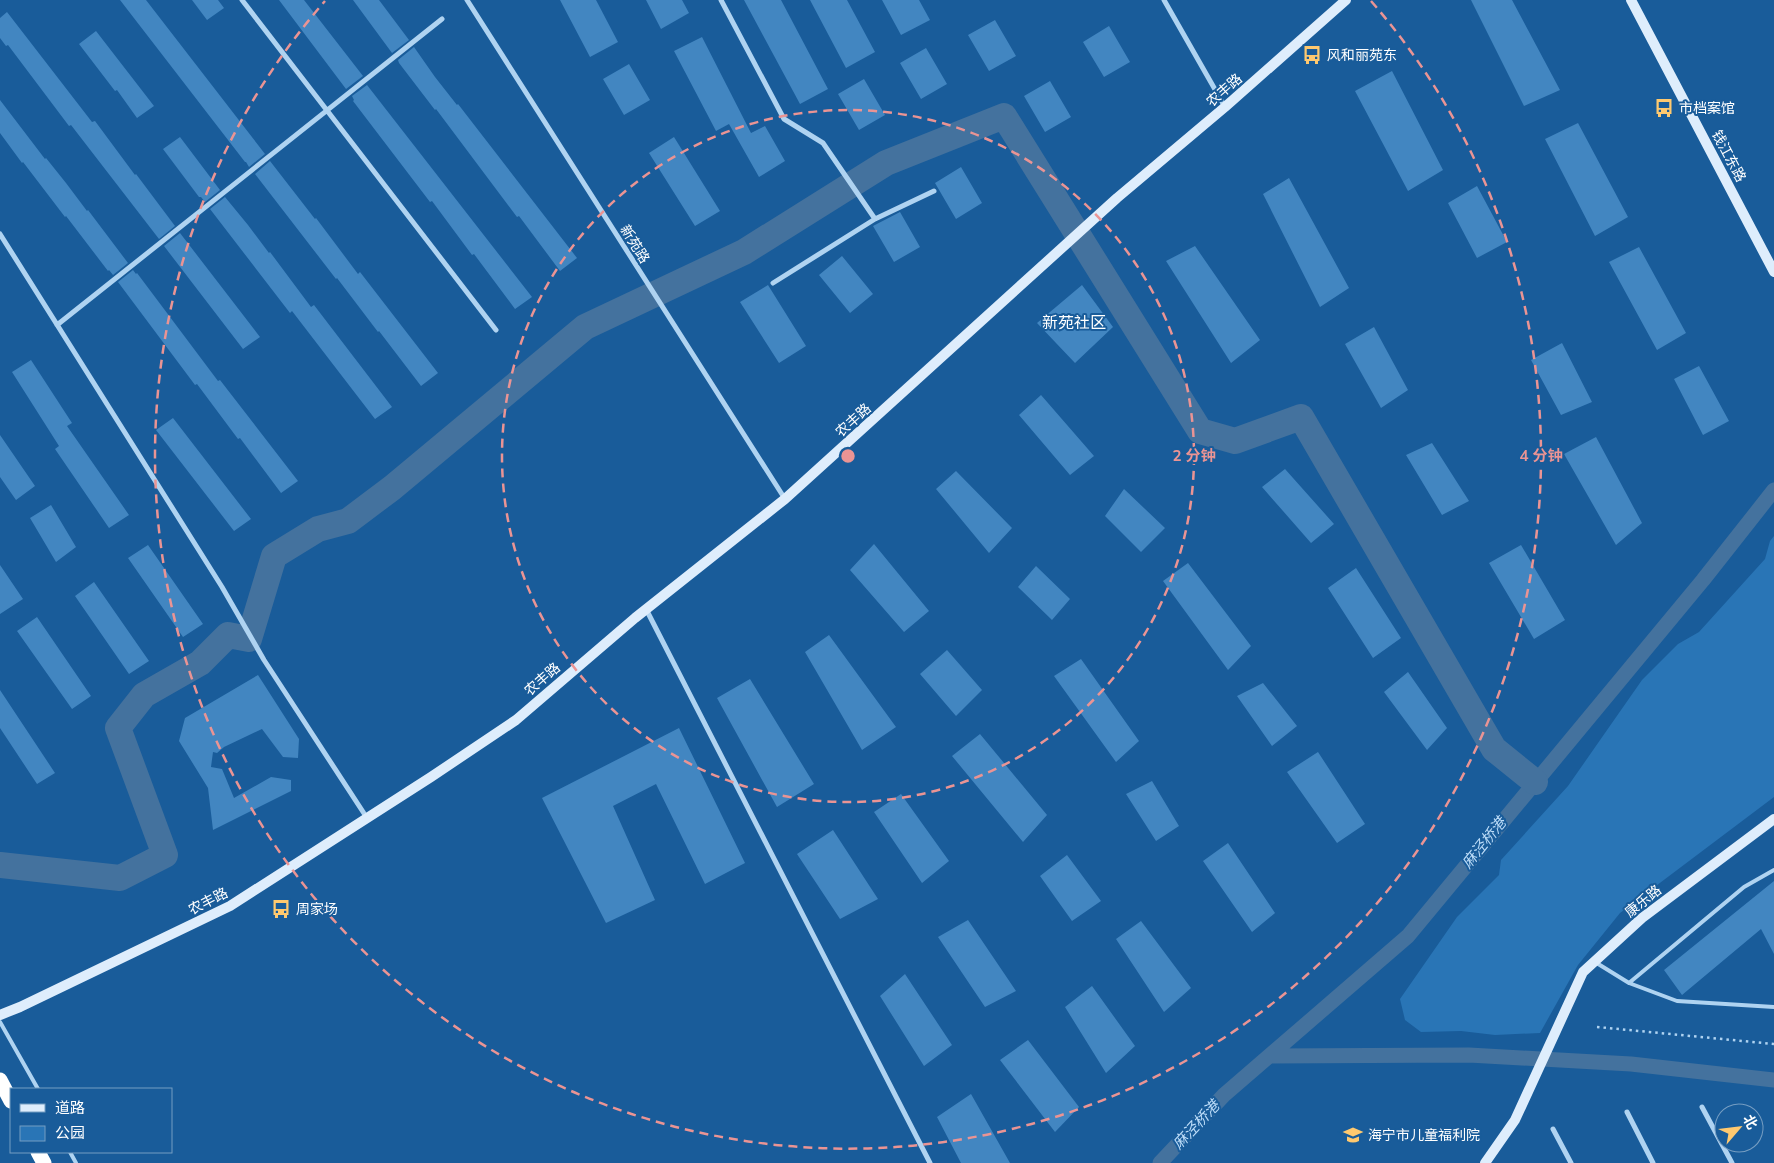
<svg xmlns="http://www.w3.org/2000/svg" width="1774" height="1163" font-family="Mulish,'Noto Sans SC',sans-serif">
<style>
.green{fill:#2975b6}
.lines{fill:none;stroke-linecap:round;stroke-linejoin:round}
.canal{stroke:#44729e;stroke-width:15}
.river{stroke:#44729e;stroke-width:26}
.building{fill:#4286c1}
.path{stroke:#afd3f1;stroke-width:2.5;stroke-dasharray:2.5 4;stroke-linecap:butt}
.lane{stroke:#afd3f1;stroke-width:4}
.street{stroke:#afd3f1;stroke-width:5}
.secondary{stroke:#deedfc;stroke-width:10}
.highway{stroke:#fff;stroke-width:15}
.ring{fill:none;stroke:#ea9494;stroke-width:2.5;stroke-dasharray:9 6}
.labels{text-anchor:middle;stroke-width:4;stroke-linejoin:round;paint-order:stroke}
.poi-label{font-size:14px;fill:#fff;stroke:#195c9a;text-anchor:start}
.street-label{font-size:14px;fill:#fff;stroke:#195c9a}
.water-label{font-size:15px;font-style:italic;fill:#bcdcf8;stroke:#195c9a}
.quarter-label{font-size:16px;fill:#fff;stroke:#195c9a}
.centre{fill:#ea9494;stroke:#195c9a;stroke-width:2.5}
.ring-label{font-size:15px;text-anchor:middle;font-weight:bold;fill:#ea9494;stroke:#195c9a;stroke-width:4;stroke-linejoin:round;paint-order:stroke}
</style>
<rect width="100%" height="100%" fill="#195c9a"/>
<path class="green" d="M1774,536V797L1620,913L1578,965L1540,1033L1495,1035L1461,1031L1421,1032L1405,1020L1400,999L1457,917L1499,875L1501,860L1568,786L1642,680L1678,644L1699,632L1765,559L1770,541Z"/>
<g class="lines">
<path class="canal" d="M1269,1056L1469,1055L1631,1064L1774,1080
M1160,1163L1224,1095L1408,936L1703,580L1774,490"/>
<path class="river" d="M0,865L120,878L165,855L118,728L144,695L200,663L228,635L249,639L274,556L318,529L348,521L392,488L585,327L744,252L886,163L1004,116L1200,431L1235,441L1301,417L1494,749L1535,782"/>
</g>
<path class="building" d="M120,0H146L265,154L249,167L246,162H245Z
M192,0H218L224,8L207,20Z
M279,0H304L363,76L346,89Z
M353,0H379L409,40L392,53Z
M560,0H596L618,42L590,57Z
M646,0H682L689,13L661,29Z
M744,0H781L828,89L800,104Z
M810,0H847L875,52L846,68Z
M882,0H919L930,20L901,35Z
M1471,0H1512L1560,90L1524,106Z
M7,12L92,122L95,121L135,175L136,174L175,226L159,239L71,125L69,126L8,45L6,46L0,38V18Z
M995,20L1016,56L989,71L968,35Z
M1109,26L1130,62L1104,77L1083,42Z
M96,31L154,106L137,118L117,90L115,91L79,44Z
M702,37L751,133L765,126L785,161L759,177L729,124L716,131L674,51Z
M414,47L435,77L457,105L458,104L577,258L560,271L519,216L517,217L436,109L435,110L399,63L398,60Z
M926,48L947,84L921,99L900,63Z
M629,64L650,100L624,115L603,79Z
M1392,71L1443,170L1408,191L1355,91Z
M864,79L885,115L859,130L838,94Z
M1050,81L1071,117L1045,132L1024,96Z
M367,85L532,297L515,309L474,254L472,255L432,201L430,202L353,101L354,100L352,96Z
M0,100L45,159L46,158L66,183L87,211L88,210L128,263L113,275L109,270L108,271L66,216L65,217L23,162L22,163L0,133Z
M1578,123L1628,217L1595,236L1545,139Z
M180,137L220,190L205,202L201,197H199L163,149Z
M674,137L720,211L695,226L649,153Z
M270,161L315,219L316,218L358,274L360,272L438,373L421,386L379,331L378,332L337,278L336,279L255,174Z
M961,167L982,203L956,219L935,183Z
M1289,178L1349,288L1320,307L1263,194Z
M1477,186L1507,242L1477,258L1448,203Z
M225,197L248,225L269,253L270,252L311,307L314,305L392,407L375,419L292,311L290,313L210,209Z
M900,212L920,247L894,262L873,226Z
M180,233L260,337L243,349L164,246Z
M1195,246L1260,340L1231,363L1166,261Z
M1639,247L1686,333L1657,350L1609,262Z
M842,256L873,294L850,313L819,275Z
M133,270L136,274L137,273L218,381L220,380L298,481L281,493L240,438L238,439L197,384L195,385L118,282Z
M768,285L806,346L779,363L740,302Z
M1082,285L1113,327L1075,363L1037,323Z
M1374,327L1408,390L1381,408L1345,344Z
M1562,343L1592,402L1561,415L1531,360Z
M31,360L72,423L67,426L129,515L109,528L55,449L59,446L12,372Z
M1699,366L1729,421L1703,435L1674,379Z
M1041,395L1094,456L1070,475L1019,415Z
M173,418L251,519L234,531L156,430Z
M0,435L35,486L16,500L0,477Z
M1596,437L1642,523L1616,545L1564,454Z
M1432,443L1469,501L1442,515L1406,455Z
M1285,469L1334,524L1311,543L1262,487Z
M956,471L1012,528L989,553L936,489Z
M1124,489L1165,528L1141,552L1105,516Z
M51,505L76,547L56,562L30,518Z
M874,544L929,611L904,632L850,570Z
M148,545L203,624L183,637L128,558Z
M1521,545L1565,620L1534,639L1489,563Z
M1188,563L1251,646L1228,670L1163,581Z
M0,565L23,599L0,614Z
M1036,566L1070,599L1052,620L1018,587Z
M1356,568L1401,638L1373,658L1328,588Z
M94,582L149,661L129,674L75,596Z
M37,617L91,696L72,709L17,631Z
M829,635L896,727L862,750L805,652Z
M947,650L982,690L956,716L920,674Z
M1081,659L1139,741L1116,762L1054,676Z
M1408,672L1447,728L1427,750L1384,692Z
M258,675L299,739L298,758L283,757L262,729L224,747L217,753L213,752L211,767L222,769L234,798L271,777L291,780V791L213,830L208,788L179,741L185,718Z
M750,679L814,784L777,807L717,698Z
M1263,683L1297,726L1272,746L1237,696Z
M0,690L55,773L37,784L0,728Z
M679,728L745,863L705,884L656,784L613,806L655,900L606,923L542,798Z
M980,734L1047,815L1023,842L952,756Z
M1318,752L1365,824L1337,843L1287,772Z
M1152,781L1179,826L1156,841L1126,794Z
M901,794L949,861L922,883L874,812Z
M833,830L878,899L840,919L797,854Z
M1228,843L1275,913L1252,932L1203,861Z
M1067,855L1101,901L1072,921L1040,876Z
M1774,881V954L1761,929L1682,995L1664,970Z
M968,920L1016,991L985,1007L938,937Z
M1141,921L1191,988L1164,1012L1116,939Z
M905,974L952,1045L924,1066L880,996Z
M1092,986L1135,1046L1106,1073L1065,1007Z
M1028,1040L1079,1107L1055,1132L1000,1060Z
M971,1094L1010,1163H961L937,1117Z"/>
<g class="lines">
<path class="path" d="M1597,1027L1774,1044"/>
<path class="lane" d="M1595,962L1629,983L1677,1001L1774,1007
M1629,983L1744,887L1774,870
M0,1022L38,1089
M70,1152L76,1163"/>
<path class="street" d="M242,0L496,330
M467,0L785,499
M721,0L784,119L823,143L875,219
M1164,0L1225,107
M0,234L222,587L264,660L367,818
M773,283L875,219L934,191
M57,325L442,19
M646,609L930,1163
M1702,1107L1732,1163
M1627,1112L1653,1163
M1553,1129L1571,1163"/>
<path class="secondary" d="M1631,0L1774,272
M0,1015L20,1007L230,906L431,777L516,720L635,618L785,499L1117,198L1225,107L1346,0
M1485,1163L1515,1120L1583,972L1642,918L1774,819"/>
<path class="highway" d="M0,1080L11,1101
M38,1152L44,1163"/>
</g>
<g class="ring">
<circle cx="848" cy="456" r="346"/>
<path d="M1371 1A693 693 0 1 1 325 1"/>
</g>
<defs>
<g id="bus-bare" transform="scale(1.5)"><path d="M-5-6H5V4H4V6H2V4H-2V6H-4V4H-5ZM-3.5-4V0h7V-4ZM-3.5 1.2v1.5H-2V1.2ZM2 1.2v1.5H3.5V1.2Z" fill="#ffc96f" stroke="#195c9a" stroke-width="2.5" paint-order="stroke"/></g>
<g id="school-bare" transform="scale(1.5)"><path d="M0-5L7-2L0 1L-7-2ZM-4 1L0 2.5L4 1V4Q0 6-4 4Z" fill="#ffc96f" stroke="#195c9a" stroke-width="2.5" paint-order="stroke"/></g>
</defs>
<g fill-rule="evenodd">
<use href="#bus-bare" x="1312" y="55"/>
<use href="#bus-bare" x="1664" y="108"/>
<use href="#bus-bare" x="281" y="909"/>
<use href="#school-bare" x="1353" y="1135"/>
</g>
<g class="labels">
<g class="poi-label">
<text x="1327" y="60">风和丽苑东</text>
<text x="1679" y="113">市档案馆</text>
<text x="296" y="914">周家场</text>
<text x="1368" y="1140">海宁市儿童福利院</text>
</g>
<g class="street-label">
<text transform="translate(1224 90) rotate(-41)" y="5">农丰路</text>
<text transform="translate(1729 156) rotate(62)" y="5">钱江东路</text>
<text transform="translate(635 244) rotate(58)" y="5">新苑路</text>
<text transform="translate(853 420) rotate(-42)" y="5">农丰路</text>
<text transform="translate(542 679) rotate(-41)" y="5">农丰路</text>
<text transform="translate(208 901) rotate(-27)" y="5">农丰路</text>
<text transform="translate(1643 901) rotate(-39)" y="5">康乐路</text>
</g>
<g class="water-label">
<text transform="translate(1484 843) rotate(-51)" y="5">麻泾桥港</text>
<text transform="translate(1196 1125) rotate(-47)" y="5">麻泾桥港</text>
</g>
<g class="quarter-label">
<text x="1074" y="328">新苑社区</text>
</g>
</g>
<circle cx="848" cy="456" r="8" class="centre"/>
<g class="ring-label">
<text x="1194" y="461">2 分钟</text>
<text x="1541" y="461">4 分钟</text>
</g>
<rect x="10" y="1088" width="162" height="65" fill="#195c9a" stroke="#759dc2"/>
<rect x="20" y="1104" width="25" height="8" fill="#deedfc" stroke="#759dc2"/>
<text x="55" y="1113" font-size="15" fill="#ffffff">道路</text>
<rect x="20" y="1126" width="25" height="15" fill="#2975b6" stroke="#759dc2"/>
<text x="55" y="1138" font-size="15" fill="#ffffff">公园</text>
<g transform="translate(1739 1128) rotate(62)"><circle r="24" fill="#195c9a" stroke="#759dc2"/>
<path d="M0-4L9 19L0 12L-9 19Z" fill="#ffc96f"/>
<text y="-8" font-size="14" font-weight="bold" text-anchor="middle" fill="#ffffff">北</text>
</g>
</svg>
